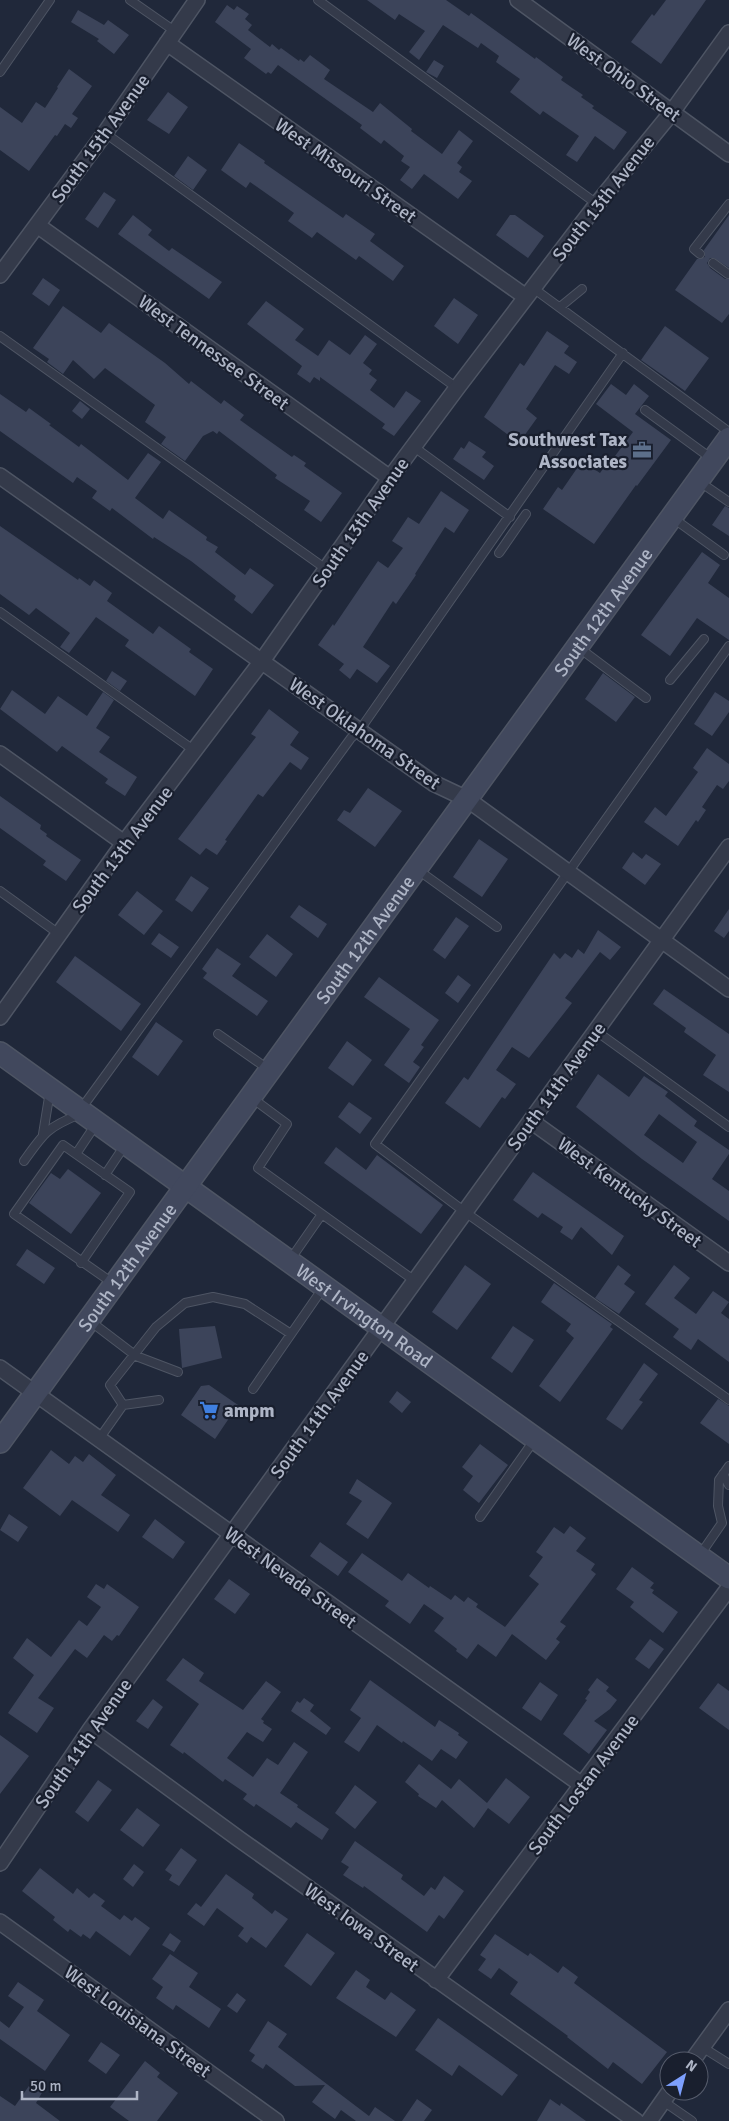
<svg xmlns="http://www.w3.org/2000/svg" width="729" height="2121" font-family="Signika,sans-serif">
<style>
.building{fill:#3c445a;fill-rule:evenodd}
.lines{fill:none;stroke-linecap:round;stroke-linejoin:round}
.service-casing{stroke:#4e5564;stroke-width:10}
.minor-casing{stroke:#4e5564;stroke-width:18}
.secondary-casing{stroke:#4e5564;stroke-width:24}
.service{stroke:#343a4a;stroke-width:8}
.minor{stroke:#343a4a;stroke-width:15}
.secondary{stroke:#41485d;stroke-width:21}
.labels{text-anchor:middle;stroke-width:4.5;stroke-linejoin:round;paint-order:stroke}
.street-label{font-size:19px;fill:#aeb5c6;stroke:#191f2e}
.poi-label{font-size:19px;font-weight:bold;fill:#aeb5c6;stroke:#191f2e;text-anchor:end}
</style>
<rect width="100%" height="100%" fill="#20283a"/>
<path class="building" d="M367,0H446L469,16L471,13L535,59L536,57L563,77L561,80L583,95L581,97L594,106L592,108L627,132L614,150L595,136L577,162L566,155L579,136L543,111L540,115L510,92L520,79L496,62L499,56L481,43L478,48L443,25L419,60L409,52L425,31L399,14L395,20Z
M666,0H706L661,64L631,42L652,14L654,16Z
M227,5L234,10L237,6L249,14L245,19L252,25L248,30L270,47L272,44L279,50L281,48L299,61L300,59L304,62L310,55L330,70L324,79L373,112L380,103L412,129L411,131L442,154L459,130L473,141L457,163L462,167L459,172L472,181L458,199L424,174L412,189L400,180L410,167L401,161L404,156L384,140L381,144L360,128L362,125L278,65L271,74L268,72L266,74L244,58L251,49L215,22Z
M78,10L104,25L108,20L129,35L114,54L97,41L99,39L71,22Z
M434,60L444,66L437,78L426,72Z
M69,69L92,86L72,114L78,118L71,128L65,124L57,136L55,135L29,171L0,150V107L22,123L36,102L45,108L58,88L57,87Z
M168,92L188,107L169,134L147,120Z
M239,143L265,161L264,163L343,218L346,214L375,234L370,241L404,266L393,281L359,256L356,260L317,232L312,238L288,221L294,213L250,182L246,188L221,170Z
M188,156L207,170L193,190L174,176Z
M104,192L116,200L98,228L85,219Z
M133,215L152,230L148,235L169,251L172,248L222,282L209,299L118,234Z
M510,215H515L544,236L528,258L496,235Z
M729,215V268L714,258H710L707,263L710,268L725,279H729V314L722,323L675,290L697,259L705,257L704,250Z
M43,278L60,290L49,306L32,294Z
M454,298L478,315L458,344L434,326Z
M266,301L304,329L295,340L318,356L329,340L350,355L365,335L377,344L363,363L372,370L369,374L377,380L370,390L394,408L406,391L421,401L394,436L382,428L385,424L320,377V381L314,377L310,383L297,374L302,366L247,324Z
M63,306L101,333L109,323L165,363L189,384L191,381L221,404L224,400L244,415L240,420L292,457L294,455L306,463L304,466L342,493L321,522L304,510L310,501L275,478L277,475L219,431L217,434L213,431L203,436L185,461L161,444L166,437L145,422L155,405L105,368L94,379L73,360L63,374L47,362L49,359L33,348Z
M665,326L709,358L685,391L641,360Z
M547,331L569,346L564,353L577,362L569,374L555,365L526,409L537,418L519,443L484,417L520,363L524,366Z
M611,384L626,395L634,384L649,396L635,414L671,440L637,486L636,485L594,544L543,509L558,487L562,490L582,461L600,473L610,459L612,460L633,432L596,404Z
M0,394L26,412L29,408L51,424L49,425L79,447L81,444L128,480L148,453L161,462L135,498L163,519L169,510L207,537L206,540L218,547L215,552L245,575L250,568L274,585L252,614L234,600L236,596L191,561L154,537L153,539L112,508L110,511L92,498L97,491L77,477L73,483L0,431Z
M80,401L90,409L82,419L72,411Z
M469,441L486,452L482,457L494,466L484,480L453,459L461,447L464,449Z
M441,491L469,510L454,533L445,527L415,574L416,575L396,604L393,601L363,647L390,666L377,683L357,669L350,679L339,670L344,664L318,645L333,624L334,626L378,561L388,568L403,548L392,541L408,517L419,524Z
M725,506L729,508V536L712,525Z
M0,526L78,580L79,578L90,586L94,580L112,593L107,601L153,634L159,626L191,649L189,652L213,669L195,696L125,646L129,640L96,617L69,653L60,647L70,633L36,608L29,615L0,594Z
M702,552L720,565L708,583L729,598V640L697,618L670,656L641,635Z
M112,671L127,681L120,691L106,681Z
M603,673L635,697L616,722L585,699Z
M12,690L45,714L58,696L87,716L103,692L114,700L96,728L110,737L99,752L137,777L125,796L105,783L108,779L62,746L57,752L0,709Z
M715,692L729,701V712L712,736L694,724Z
M269,709L299,732L290,745L309,758L301,770L290,762L263,797L258,794L225,840L227,841L217,855L206,848L200,855L178,839L256,737L251,734Z
M707,748L729,764V781L723,789L717,785L702,807L706,810L698,822L696,820L678,846L644,822L655,807L666,816L698,772L693,768Z
M368,788L402,811L375,847L337,820L344,810L350,813Z
M0,796L41,825L40,829L47,834L46,836L81,860L66,881L43,865L46,861L0,828Z
M479,839L508,859L482,897L453,877Z
M633,852L642,859L646,854L661,864L645,885L622,868Z
M191,876L209,888L192,912L175,900Z
M137,891L163,911L144,935L118,915Z
M299,905L327,924L318,938L290,917Z
M729,909V931L724,938L714,931Z
M456,917L469,926L445,959L433,950Z
M598,930L621,947L610,960L600,952L565,998L572,1003L529,1058L512,1047L496,1070L516,1084L505,1099L502,1097L480,1128L445,1103L464,1077L468,1080L554,953L560,959L565,953L572,958L578,949L584,954Z
M159,933L179,947L171,958L151,944Z
M267,934L293,954L276,977L249,957Z
M217,948L241,964L232,976L268,1001L257,1016L203,978L207,973L202,969Z
M75,956L141,1004L121,1031L56,982Z
M458,975L471,985L458,1003L445,993Z
M379,977L439,1020L421,1045L424,1047L413,1062L420,1067L409,1083L384,1065L410,1029L364,997Z
M664,989L729,1034V1092L703,1075L716,1055L684,1032L686,1028L653,1004Z
M156,1022L183,1041L158,1076L132,1057Z
M347,1041L372,1060L353,1086L328,1068Z
M598,1074L629,1097L644,1076L668,1092L665,1096L697,1121L694,1126L729,1150V1154L712,1179L729,1191V1221L642,1159L576,1107ZM659,1114L697,1142L683,1163L644,1135Z
M349,1102L372,1118L360,1134L338,1117Z
M336,1147L366,1170L377,1155L443,1205L421,1234L324,1163Z
M68,1169L101,1193L71,1234L29,1203L51,1173L60,1179Z
M533,1172L624,1236L612,1255L581,1227L572,1240L560,1232L563,1227L542,1213L538,1218L513,1200Z
M27,1249L55,1268L44,1284L16,1265Z
M465,1265L491,1284L457,1330L432,1312Z
M618,1265L631,1275L624,1284L635,1292L619,1314L595,1298Z
M674,1265L690,1278L674,1298L696,1314L713,1291L729,1302L721,1313L729,1319V1362L698,1339L691,1350L673,1337L679,1329L645,1304Z
M554,1283L612,1324L610,1327L613,1329L560,1402L539,1386L574,1338L566,1331L571,1324L541,1302Z
M215,1326L222,1358L182,1368L179,1329Z
M513,1326L534,1340L512,1373L491,1358Z
M644,1363L658,1374L639,1400L643,1402L622,1430L606,1419Z
M209,1385L238,1405L215,1439L181,1415L201,1386Z
M397,1391L411,1402L402,1413L389,1402Z
M718,1399L729,1406V1444L700,1423Z
M480,1444L508,1465L479,1503L463,1490L473,1476L462,1467Z
M51,1450L69,1464L75,1456L83,1462L89,1454L116,1475L101,1495L130,1515L118,1532L72,1500L60,1516L23,1488Z
M357,1479L392,1503L368,1539L346,1524L362,1501L349,1493Z
M9,1514L28,1527L18,1542L0,1530Z
M155,1519L185,1542L173,1559L142,1537Z
M570,1526L586,1538L576,1551L595,1564L591,1570L596,1574L560,1622L566,1626L556,1639L560,1642L546,1660L512,1634L496,1657L478,1644L467,1659L456,1651L457,1649L434,1631L444,1618L424,1604L410,1624L385,1606L389,1601L348,1572L362,1553L402,1581L408,1573L429,1588L430,1586L451,1600L455,1595L464,1602L468,1597L478,1604L476,1607L505,1627L539,1584L529,1576L543,1557L536,1552L554,1527L564,1534Z
M320,1542L348,1562L338,1576L310,1556Z
M632,1567L654,1583L650,1588L654,1590L652,1593L678,1612L663,1633L630,1607L634,1602L616,1589Z
M229,1579L250,1594L235,1614L214,1599Z
M96,1584L104,1589L107,1584L139,1607L119,1636L117,1635L112,1641L104,1635L87,1658L75,1649L38,1698L54,1708L37,1733L8,1713L34,1675L13,1658L27,1638L51,1657L79,1620L87,1626L101,1607L87,1597Z
M650,1639L664,1649L649,1669L635,1659Z
M183,1658L204,1673L199,1681L243,1710L266,1681L281,1692L261,1719L264,1721L263,1723L272,1729L263,1742L247,1732L227,1758L253,1777L267,1758L278,1765L294,1742L308,1752L280,1793L298,1805L297,1807L329,1829L322,1840L296,1822L291,1828L256,1804L254,1807L243,1799L247,1794L225,1779L223,1782L184,1752L183,1754L170,1745L199,1704L166,1680Z
M597,1678L609,1687L606,1691L617,1700L610,1709L594,1721L607,1730L589,1754L563,1734L587,1700L585,1699L590,1692L588,1690Z
M370,1680L435,1727L439,1720L459,1733L458,1735L468,1742L456,1759L441,1749L432,1761L403,1741L402,1743L377,1725L359,1752L344,1742L361,1718L350,1710Z
M540,1682L558,1695L541,1721L522,1708Z
M718,1683L729,1691V1730L699,1708Z
M304,1698L314,1705L310,1711L331,1728L326,1735L291,1711L297,1701L300,1703Z
M153,1699L163,1707L148,1729L136,1721Z
M0,1735L29,1756L0,1794Z
M419,1764L451,1789L459,1779L487,1803L506,1778L530,1797L509,1824L488,1808L474,1828L442,1800L436,1808L418,1796L419,1794L405,1782Z
M98,1780L112,1790L88,1822L75,1812Z
M355,1785L377,1802L355,1829L335,1813Z
M137,1808L160,1825L143,1847L120,1830Z
M355,1841L403,1875L401,1879L424,1896L431,1887L435,1890L444,1876L464,1891L444,1919L439,1915L427,1932L364,1886L363,1888L343,1875L349,1867L341,1862Z
M181,1848L197,1860L179,1886L169,1880L172,1875L165,1870Z
M134,1864L144,1872L133,1887L123,1879Z
M40,1868L73,1894L77,1888L89,1898L94,1893L105,1901L101,1906L120,1920L124,1915L132,1921L135,1917L150,1928L130,1956L96,1931L90,1939L83,1934L81,1937L70,1929L68,1932L53,1920L55,1917L22,1891Z
M226,1874L254,1894L252,1898L272,1914L275,1910L288,1919L266,1948L251,1937L247,1943L238,1936L244,1928L217,1908L204,1926L187,1914L196,1903L201,1907Z
M170,1933L181,1941L174,1952L162,1945Z
M307,1933L335,1953L311,1986L284,1966Z
M495,1934L528,1956L530,1953L558,1973L563,1966L578,1977L574,1983L667,2052L642,2084L613,2062L608,2069L567,2037L568,2036L510,1994L518,1982L499,1968L491,1979L478,1970L486,1959L480,1955Z
M170,1954L198,1973L189,1987L221,2009L209,2028L176,2005L173,2010L156,1998L163,1987L152,1979Z
M356,1970L370,1980L366,1987L385,2000L391,1992L416,2010L396,2037L336,1998Z
M18,1982L44,2000L37,2011L70,2035L45,2071L0,2039V2021L9,2028L24,2007L8,1996Z
M237,1993L246,2000L237,2013L227,2006Z
M438,2018L518,2075L502,2096L459,2065L452,2076L415,2050Z
M268,2021L287,2034L278,2047L369,2116L375,2107L395,2121H356L341,2110L335,2119L312,2102L325,2085L295,2086L266,2064L263,2069L251,2061L255,2055L249,2051Z
M101,2042L120,2055L106,2074L88,2061Z
M145,2061L160,2073L157,2077L178,2093L157,2121H129L110,2107Z
M31,2083L43,2091L36,2103L60,2121H0V2096L15,2106Z
M417,2099L432,2110L424,2121H402Z
M550,2099L560,2106L561,2103L586,2121H537Z"/>
<g class="lines">
<g class="service-casing">
<path id="service" d="M130,0L176,32
M318,0L597,204
M0,72L50,0
M105,133L457,388
M700,254L694,249L729,204
M713,263L728,274
M533,288L729,432
M560,307L582,289
M0,336L326,569
M645,410L712,459
M414,447L510,517
M700,482L729,502
M673,518L724,555
M499,553L526,514
M0,612L195,751
M729,646L375,1144L465,1212L729,1400
M578,647L646,698
M670,680L704,639
M418,870L497,927
M0,891L59,934
M596,1031L729,1127
M218,1034L268,1069
M252,1098L287,1124L258,1168L415,1281
M81,1109L351,738L359,731L623,353
M43,1134L50,1091
M76,1154L96,1124
M24,1161C44,1133 46,1128 80,1114
M105,1175L125,1145
M290,1260L322,1214
M81,1263L130,1192L63,1145L14,1214L114,1284
M90,1321L136,1356L178,1372
M253,1389L323,1288
M123,1405L110,1385L156,1327L185,1303L213,1297L245,1304L291,1334
M99,1439L123,1405L159,1400
M723,1474L729,1485
M480,1517L535,1439
M700,1555L722,1523L718,1506L719,1480L729,1466
M702,2047L729,2064
M663,2101L692,2121"/>
</g>
<g class="minor-casing">
<path id="minor" d="M518,0L729,154
M167,43L526,297
M37,225L390,478
M0,275L105,133L197,0
M0,476L433,783L467,799L729,989
M0,754L124,843
M0,1017L124,843L262,661L390,478L457,388L597,204L672,112L729,33
M531,1121L729,1263
M0,1368L582,1785
M90,1730L239,1839L636,2121
M0,1863L90,1730L729,847
M0,1922L276,2121
M436,1980L729,1588
M692,2061L729,2010
M649,2121L670,2091"/>
</g>
<g class="secondary-casing">
<g id="secondary">
<path id="s1" d="M0,1053L729,1578"/>
<path id="s2" d="M0,1442L729,438"/>
</g>
</g>
<use href="#service" class="service"/>
<use href="#minor" class="minor"/>
<use href="#secondary" class="secondary"/>
</g>
<defs>
<g id="office-bare" transform="scale(1.5)"><path d="M-6-3h4V-5.5h4V-3h4V5H-6ZM-1-4.5V-3h2v-1.5ZM-6 0V1H6V0Z" fill="#5c6f8a" stroke="#191f2e" stroke-width="2.5" paint-order="stroke"/></g>
<g id="supermarket-bare" transform="scale(1.5)"><path d="M-6-5.5h2.5l.6 2H6L4.5 2H-2.5L-4.4-4H-6ZM-1.5 3.2a1.3 1.3 0 1 0 .1 0ZM3 3.2a1.3 1.3 0 1 0 .1 0Z" fill="#3f7fe0" stroke="#191f2e" stroke-width="2.5" paint-order="stroke"/></g>
</defs>
<g fill-rule="evenodd">
<use href="#office-bare" x="642" y="450"/>
<use href="#supermarket-bare" x="209" y="1410"/>
</g>
<g class="labels">
<g class="street-label">
<text transform="translate(624 77) rotate(36)" y="7">West Ohio Street</text>
<text transform="translate(100 138) rotate(-54)" y="7">South 15th Avenue</text>
<text transform="translate(346 170) rotate(35)" y="7">West Missouri Street</text>
<text transform="translate(603 198) rotate(-52)" y="7">South 13th Avenue</text>
<text transform="translate(214 352) rotate(36)" y="7">West Tennessee Street</text>
<text transform="translate(360 522) rotate(-55)" y="7">South 13th Avenue</text>
<text dy="7" stroke="none"><textPath href="#s2" startOffset="1026">South 12th Avenue</textPath></text>
<text transform="translate(365 733) rotate(35)" y="7">West Oklahoma Street</text>
<text transform="translate(122 849) rotate(-53)" y="7">South 13th Avenue</text>
<text dy="7" stroke="none"><textPath href="#s2" startOffset="621">South 12th Avenue</textPath></text>
<text transform="translate(556 1086) rotate(-54)" y="7">South 11th Avenue</text>
<text transform="translate(630 1192) rotate(36)" y="7">West Kentucky Street</text>
<text dy="7" stroke="none"><textPath href="#s2" startOffset="216">South 12th Avenue</textPath></text>
<text dy="7" stroke="none"><textPath href="#s1" startOffset="449">West Irvington Road</textPath></text>
<text transform="translate(319 1414) rotate(-54)" y="7">South 11th Avenue</text>
<text transform="translate(291 1577) rotate(36)" y="7">West Nevada Street</text>
<text transform="translate(83 1743) rotate(-55)" y="7">South 11th Avenue</text>
<text transform="translate(583 1784) rotate(-53)" y="7">South Lostan Avenue</text>
<text transform="translate(362 1927) rotate(36)" y="7">West Iowa Street</text>
<text transform="translate(138 2021) rotate(36)" y="7">West Louisiana Street</text>
</g>
<g class="poi-label">
<text x="627" y="446">Southwest Tax<tspan x="627" dy="22">Associates</tspan></text>
<text x="224" y="1417" text-anchor="start">ampm</text>
</g>
</g>
<g transform="translate(684 2076) rotate(36)"><circle r="24" fill="#191f2e" stroke="#555b6b"/>
<path d="M0-4L9 19L0 12L-9 19Z" fill="#7d9ffd"/>
<text y="-8" font-size="14" font-weight="bold" text-anchor="middle" fill="#aeb5c6">N</text>
</g>
<path d="M22 2091v8h115v-8" fill="none" stroke="#aeb5c6" stroke-width="2.5"/>
<text x="30" y="2091" font-size="15" fill="#aeb5c6" stroke="#191f2e" stroke-width="4" paint-order="stroke">50 m</text>
</svg>
